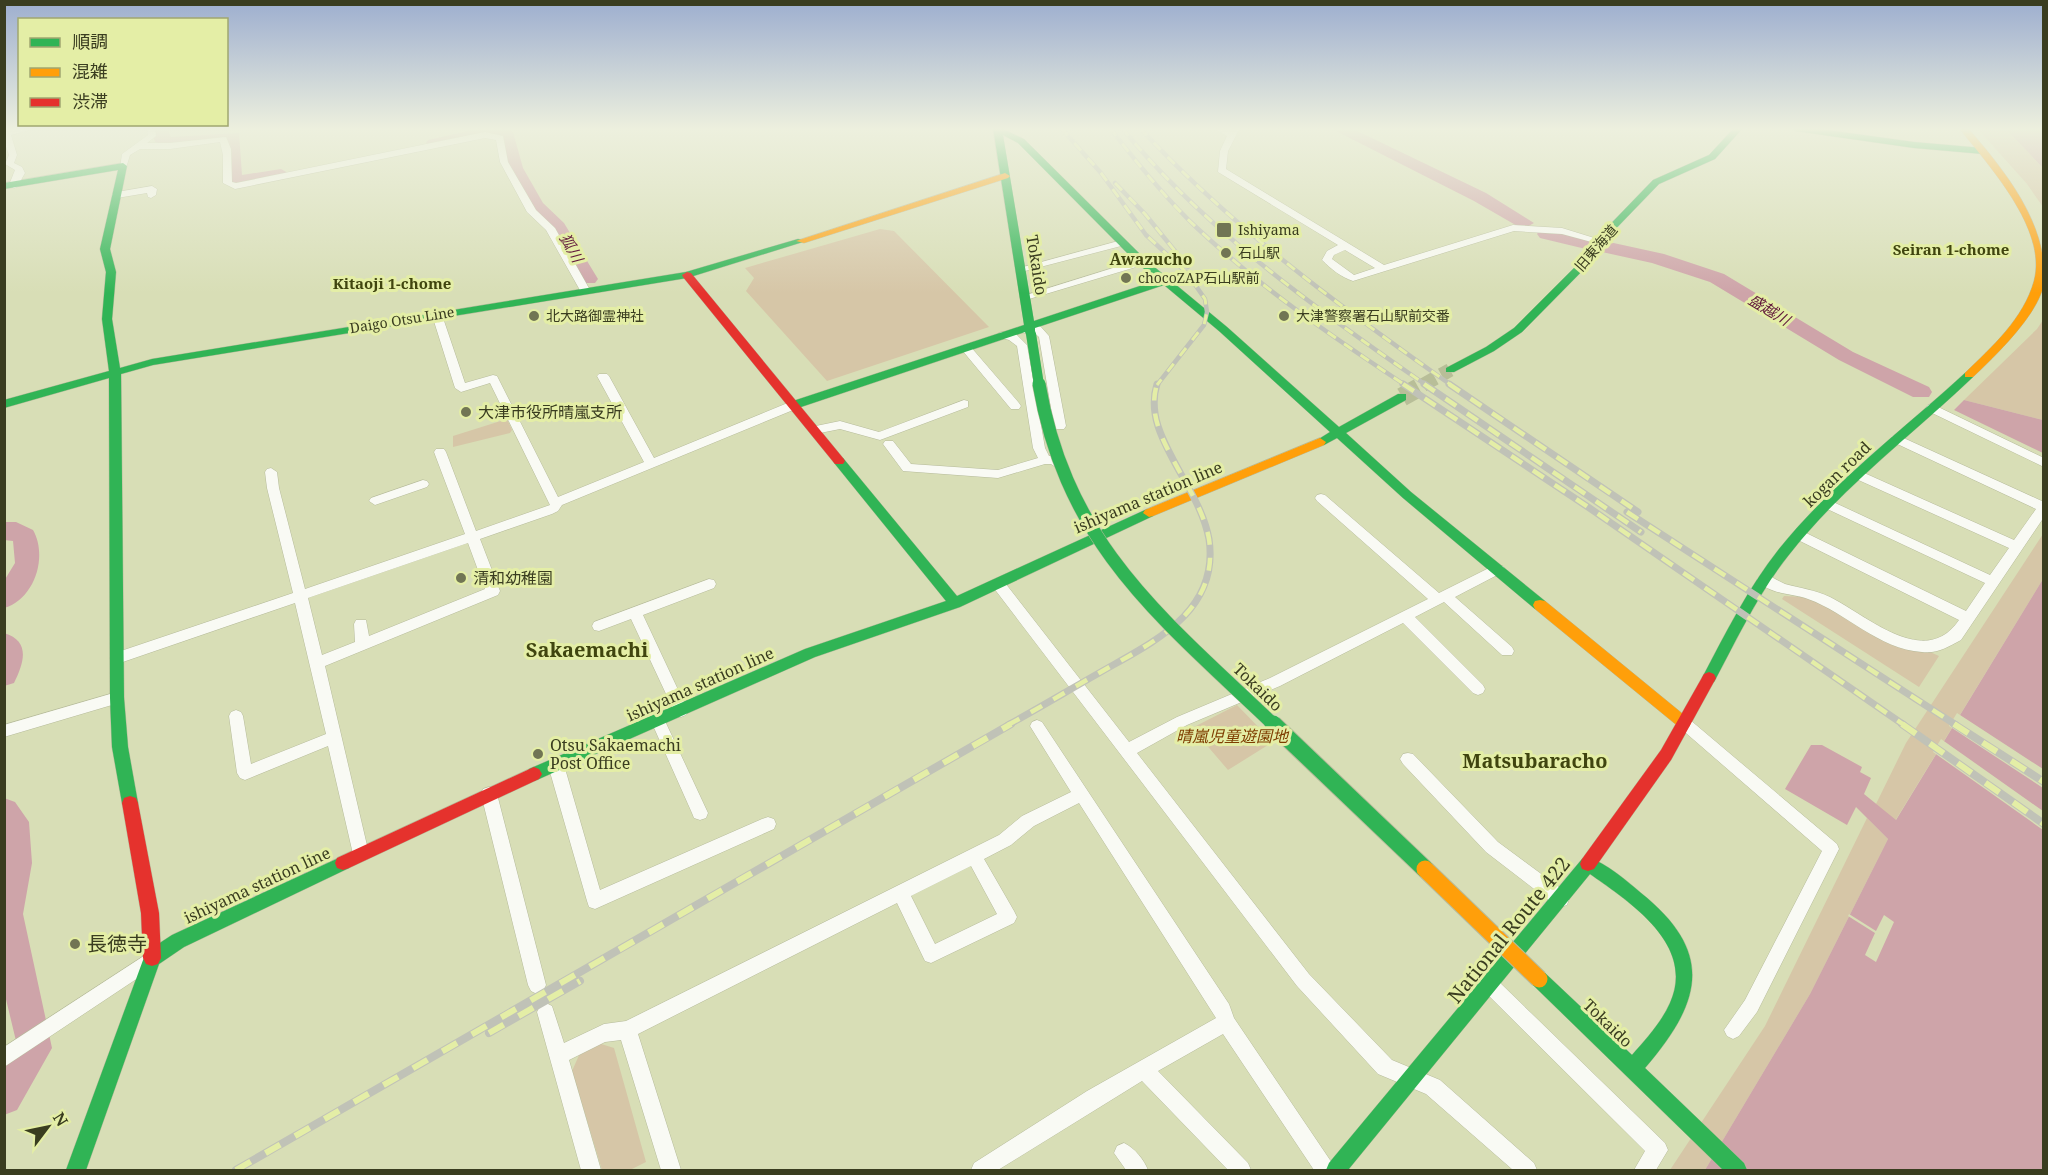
<svg xmlns="http://www.w3.org/2000/svg" width="2048" height="1175" font-family="'Noto Serif','Noto Sans JP',serif">
<style>
.green{fill:#d6c6a7}
.water{fill:#cea4a9}
.pier{fill:#d8deb6}
.lines{fill:none;stroke-linecap:round;stroke-linejoin:round}
.river{fill:#cea4a9;fill-rule:evenodd}
.secondary-tunnel-far1{stroke:#b8be98;stroke-width:14;stroke-dasharray:14 7;stroke-linecap:butt}
.secondary-tunnel{stroke:#b8be98;stroke-width:19;stroke-dasharray:19 10;stroke-linecap:butt}
.street-casing{stroke:#b6bb9b;stroke-width:1}
.fast-casing{stroke:#b6bb9b;stroke-width:1}
.slow-casing{stroke:#b6bb9b;stroke-width:1}
.jam-casing{stroke:#b6bb9b;stroke-width:1}
.street{fill:#f9faf4;fill-rule:evenodd}
.fast{fill:#30b455;fill-rule:evenodd}
.slow{fill:#ff9f0a;fill-rule:evenodd}
.jam{fill:#e5322d;fill-rule:evenodd}
.rail-far2-casing{stroke:#c0c2b7;stroke-width:4.5}
.rail-far1-casing{stroke:#c0c2b7;stroke-width:7}
.rail-casing{stroke:#c0c2b7;stroke-width:8}
.rail-far2{stroke:#e4eea6;stroke-width:3;stroke-dasharray:10;stroke-linecap:butt}
.rail-far1{stroke:#e4eea6;stroke-width:4.5;stroke-dasharray:13;stroke-linecap:butt}
.rail{stroke:#e4eea6;stroke-width:6;stroke-dasharray:17;stroke-linecap:butt}
.fast-bridge-far2-casing{stroke:#b6bb9b;stroke-width:10;stroke-linecap:butt}
.fast-bridge-far1-casing{stroke:#b6bb9b;stroke-width:14;stroke-linecap:butt}
.fast-bridge-casing{stroke:#b6bb9b;stroke-width:19;stroke-linecap:butt}
.slow-bridge-casing{stroke:#b6bb9b;stroke-width:19;stroke-linecap:butt}
.fast-bridge-far2{stroke:#30b455;stroke-width:10}
.fast-bridge-far1{stroke:#30b455;stroke-width:13}
.fast-bridge{stroke:#30b455;stroke-width:17}
.slow-bridge{stroke:#ff9f0a;stroke-width:17}
.poi-dot{fill:#717554;stroke:#e4eea6;stroke-width:2}
.labels{text-anchor:middle;stroke-width:6;stroke-linejoin:round;paint-order:stroke}
.far-poi-label{font-size:14px;fill:#3a3d20;stroke:#e4eea6;text-anchor:start}
.far-street-label{font-size:14px;fill:#3a3d20;stroke:#e4eea6}
.far-water-label{font-size:15px;font-style:italic;fill:#60173b;stroke:#e4eea6}
.far-neighbourhood-label{font-size:15px;font-weight:bold;fill:#40450f;stroke:#e4eea6}
.far-quarter-label{font-size:16px;font-weight:bold;fill:#40450f;stroke:#e4eea6}
.street-label{font-size:16px;fill:#3a3d20;stroke:#e4eea6}
.poi-label{font-size:16px;fill:#3a3d20;stroke:#e4eea6;text-anchor:start}
.park-label{font-size:16px;font-style:italic;fill:#7e3d00;stroke:#e4eea6}
.quarter-label{font-size:20px;font-weight:bold;fill:#40450f;stroke:#e4eea6}
.near-street-label{font-size:20px;fill:#3a3d20;stroke:#e4eea6}
.near-poi-label{font-size:20px;fill:#3a3d20;stroke:#e4eea6;text-anchor:start}
</style>
<rect width="100%" height="100%" fill="#d8deb6"/>
<path class="green" d="M1977,128H2005L2043,168V207L2027,184Z
M880,229L894,231L989,327L827,381L746,291L754,278L745,268Z
M2043,320V420L1964,400L2037,329Z
M507,419L512,430L510,433L453,447V436Z
M2043,534V579L1895,821L1876,804L1906,743Z
M1784,596L1807,597L1939,656L1919,687L1782,599Z
M1237,705L1273,742L1228,770L1192,728Z
M1867,818L1888,839L1810,994L1705,1170H1670L1765,1026Z
M598,1043L614,1048L646,1162L630,1170H602L572,1071L580,1053Z"/>
<path class="water" d="M2005,128H2043V168Z
M1964,400L2043,420V453L1954,410Z
M2043,579V1170H1705L1810,994L1888,839L1856,807L1847,825L1785,789L1811,745H1822L1862,767L1860,772L1871,778L1864,794L1896,820Z"/>
<path class="pier" d="M1957,713L2043,769V788L1949,726Z
M1941,739L2043,811V830L1933,752Z
M1849,914L1876,931L1884,915L1894,922L1876,962L1865,955L1875,933L1848,916Z"/>
<g class="lines">
<path class="river" d="M151,128H167L171,137L239,133L242,175L281,169L290,174L287,178L247,186L228,183L225,179V142L170,147L155,142Z
M482,128H505L513,132L523,168L543,203L564,223L598,279L595,283H581L551,230L527,206L507,168L499,138L494,135L434,148L426,143L428,140Z
M1330,128H1351L1486,193L1534,223L1525,228L1519,227L1474,201Z
M1546,229L1597,240L1599,244L1590,250L1540,238L1537,234L1540,230Z
M1609,242L1664,254L1724,274L1853,352L1929,387L1932,392L1929,397H1913L1839,360L1710,282L1652,263L1602,252L1600,248Z
M4,522H16L33,530C48,556 35,599 4,608V581L15,563L13,541L4,540Z
M4,633C31,641 24,663 14,683L4,686Z
M4,798L15,802L29,822L32,863L23,914L52,1048L17,1110L4,1115V1064L17,1045L4,991Z"/>
<path class="secondary-tunnel-far1" d="M1423,385L1450,370"/>
<path class="secondary-tunnel" d="M1402,397L1425,384"/>
<g class="street-casing">
<path id="street" d="M4,128L10,130L37,128L11,135L17,155L14,163L22,167L25,173L17,187L14,188L9,185L15,170L5,164L9,155L4,141Z
M147,128H155L156,136L147,143H170L226,137L231,149L232,182L236,183L485,132L503,136L508,162L536,210L555,228L590,290L585,293L581,292L546,230L527,212L500,162L496,140L485,138L235,189L223,183V155L220,142L170,149H140L130,155L126,168H120L122,154L148,135Z
M1213,128H1224L1230,131L1232,128H1240L1228,151L1226,169L1384,265L1513,225L1562,228L1604,241L1599,244L1562,234L1514,231L1353,281C1341,277 1331,269 1322,260L1327,251L1338,245L1218,172L1220,151L1227,136ZM1345,250L1375,268L1354,275L1332,259L1334,255Z
M152,186L157,189L156,195L151,198L148,197L147,193L117,198L112,195L117,192Z
M1122,240L1125,241V245L1021,272L1016,269Z
M1142,259L1147,262L1146,264L1029,299H1021L1020,297Z
M437,312L442,315L465,383L493,375L497,376L558,497L644,462L597,376L599,374H607L609,376L654,458L790,402H798L800,405L798,408L562,505L558,511L552,514L480,539L500,591L498,595L325,666L369,854L367,859L361,861L355,859L353,854L328,746L245,780L240,778L237,773L229,716L231,712L236,710L241,712L243,716L251,764L326,734L295,603L117,664L112,662L110,658L112,654L293,593L267,488L265,472L267,469L271,468L277,472L279,488L305,589L465,534L434,452L436,449H444L446,452L476,531L550,505L490,383L461,392L455,388L432,315ZM468,543L485,589L369,636L366,620H356L354,624L355,642L322,655L308,598Z
M1030,323L1041,327L1049,336L1066,426L1064,429H1056L1054,426L1039,337L1031,330L1024,333L1019,330Z
M1003,332L1017,335L1027,345L1045,448L1049,456H1060L1063,464L1061,467L1057,468L1051,464H1045L998,478L903,471L883,444L885,441H893L911,464L998,470L1038,458L1033,448L1017,346L1009,340L999,337V333Z
M966,345L970,346L1019,403L1021,406L1019,409H1011L962,350V346Z
M964,400L968,401V407L880,440L840,429L815,434L809,430L811,427L840,421L879,432Z
M1932,404L2044,458V467L1928,411L1926,408L1928,405Z
M1897,435L2044,502V517L1961,640C1948,647 1937,654 1922,652C1878,649 1847,613 1808,599C1792,593 1768,595 1757,579L1764,574C1771,576 1778,581 1785,584C1800,588 1815,590 1830,597C1868,616 1925,670 1959,620L1794,538L1793,535L1794,532H1804L1966,611L1985,583L1823,507L1821,504L1823,501H1831L1990,575L2009,548L1854,478L1852,475L1854,472H1862L2014,540L2036,509L1893,442L1891,439L1893,436Z
M423,480L427,481L429,484L427,487L375,505L369,501L371,498Z
M1321,494L1325,495L1439,593L1493,566H1503L1505,569L1503,572L1455,597L1512,647L1514,651L1512,655H1502L1444,602L1415,617L1483,685L1485,689L1483,693L1478,695L1473,693L1403,623L1280,686L1187,725L1137,753L1309,974L1392,1060L1440,1080L1534,1163L1537,1170H1513L1426,1094L1378,1074L1297,986L990,583L997,578L1002,579L1129,742L1177,717L1270,678L1428,599L1317,501L1315,498L1317,495Z
M709,579L714,580L716,584L714,588L643,615L688,711L686,715L681,717L676,715L674,711L631,619L599,631L594,630L592,626L594,622Z
M117,692L122,694L124,698L122,702L4,737V725Z
M658,715L663,717L665,721L708,813L706,818L700,820L694,818L692,813L651,721L653,717Z
M1684,717L1689,719L1837,844L1839,849L1757,1012L1739,1036L1733,1039L1727,1036L1724,1030L1745,1000L1822,851L1679,727L1677,723L1679,719Z
M1037,720L1042,722L1229,1004L1234,1018L1332,1163L1335,1170H1314L1223,1034L1158,1071L1248,1163L1251,1170H1228L1142,1081L998,1170H971L974,1163L1087,1091L1216,1018L1079,803L1034,826L1011,845L984,859L1014,911L1017,917L1014,923L931,963L925,961L897,903L638,1034L681,1170H661L621,1040L605,1042L569,1060L601,1170H581L537,1012L540,1006L546,1003L552,1006L564,1043L604,1024L626,1021L999,835L1022,816L1071,792L1030,726L1032,722ZM971,866L997,914L935,944L911,896Z
M1408,753L1413,754L1498,842L1567,893L1569,899L1567,905L1561,907L1555,905L1486,852L1403,764L1400,759L1403,754Z
M556,758L561,760L564,765L600,890L762,819L768,817L774,819L776,824L774,829L595,909L589,907L587,901L548,765L551,760Z
M489,787L495,789L497,794L546,985L543,991L537,994L531,991L528,985L481,794L483,789Z
M150,952L156,954L159,960L156,966L4,1067V1047Z
M1489,975L1495,978L1665,1143L1668,1150L1656,1170H1634L1645,1151L1483,990L1480,984L1483,978Z
M1124,1143C1135,1148 1144,1160 1148,1170H1126L1114,1153L1117,1146Z"/>
</g>
<g class="fast-casing">
<path id="fast" d="M993,128H1001L1024,139L1146,260L1227,327L1339,427L1398,394H1406V400L1346,433L1411,492L1545,601L1547,605L1545,609H1535L1403,498L1337,438L1324,445H1316L1314,442L1330,432L1219,331L1164,285L1035,328V336H1027L1025,332L798,408H790L788,405L790,402L1024,325ZM1003,135L1018,143L1138,264L1158,280L1034,321Z
M1734,128H1743L1715,159L1659,184L1603,242L1595,258L1522,332L1494,351L1454,372H1446V368L1486,347L1514,328L1587,255L1596,239L1653,180L1709,155Z
M1791,128H1813L1914,142L1983,148L1987,151L1983,154L1914,148L1795,131Z
M123,163L127,166L110,249L116,272L112,319L120,368L152,359L686,272L798,239L806,241L687,278L153,365L121,374L124,698L128,747L138,803L136,808L130,810L124,808L122,803L112,747L110,698L109,378L4,408V400L109,371L102,319L106,272L100,249L118,170L4,189V183Z
M1969,372L1973,373V377C1911,436 1841,488 1788,556C1758,594 1737,639 1714,682L1709,684L1704,682L1702,678C1725,634 1748,588 1779,549C1833,482 1903,430 1965,373Z
M839,457L843,458L957,596L1145,510L1149,509L1155,513L1153,516L960,607L815,657L539,779L534,781L529,779L526,774L529,769L805,649L946,601L835,464L833,461L835,458Z
M343,856L349,858L351,863L349,868L184,947L159,964L86,1170H66L146,952L172,935Z
M1588,857C1607,864 1626,880 1641,893C1716,953 1701,1003 1645,1068L1744,1163L1747,1170H1723L1533,985L1530,979L1533,973L1539,970L1545,973L1632,1055C1646,1039 1661,1023 1670,1003C1696,945 1631,903 1590,874L1348,1170H1326L1329,1163L1582,859Z"/>
</g>
<g class="slow-casing">
<path id="slow" d="M1959,128H1968C2004,170 2048,223 2044,283C2039,314 1995,356 1973,377H1965V373C1992,347 2024,318 2034,281C2048,229 1988,165 1959,128Z
M1005,173L1010,176L1008,178L804,243L796,241Z
M1320,438L1326,442L1324,445L1153,516L1149,517L1143,513L1145,510Z
M1540,600L1545,601L1689,719L1691,723L1689,727L1684,729L1679,727L1535,609L1533,605L1535,601Z"/>
</g>
<g class="jam-casing">
<path id="jam" d="M687,272L691,273L843,458L845,461L843,464H835L683,277L682,275Z
M1709,672L1714,674L1716,678L1671,760L1594,869L1588,871L1582,869L1580,864L1582,859L1661,750L1704,674Z
M534,767L539,769L542,774L539,779L349,868L343,870L337,868L335,863L337,858Z
M130,796L136,798L138,803L159,913L161,958L158,964L152,966L146,964L143,958L141,913L122,803L124,798Z"/>
</g>
<use href="#street" class="street"/>
<use href="#fast" class="fast"/>
<use href="#slow" class="slow"/>
<use href="#jam" class="jam"/>
<g class="rail-far2-casing">
<path id="rail-far2" d="M1061,128L1101,173L1146,235L1187,273L1205,299L1207,312L1204,325L1157,385
M1110,128C1137,163 1165,198 1197,228C1261,288 1333,337 1405,385
M1122,128C1206,231 1318,310 1426,385
M1140,128C1231,227 1342,308 1451,385
M1115,183L1145,214L1188,267"/>
</g>
<g class="rail-far1-casing">
<path id="rail-far1" d="M1403,384L1588,507L1904,725
M1424,384L1641,532
M1449,384L1638,512
M1627,512L1956,725
M1008,725C1039,708 1069,690 1099,673C1151,643 1220,613 1209,539C1204,512 1189,489 1176,465C1162,439 1148,413 1157,384"/>
</g>
<g class="rail-casing">
<path id="rail" d="M1902,724L2044,824
M1954,724L2044,782
M489,1033L580,981
M236,1170L1011,724"/>
</g>
<use href="#rail-far2" class="rail-far2"/>
<use href="#rail-far1" class="rail-far1"/>
<use href="#rail" class="rail"/>
<g class="fast-bridge-far2-casing">
<path id="fast-bridge-far2" d="M1031,334L1039,385"/>
</g>
<g class="fast-bridge-far1-casing">
<path id="fast-bridge-far1" d="M1039,384C1067,546 1162,618 1274,725"/>
</g>
<g class="fast-bridge-casing">
<path id="fast-bridge" d="M1273,724L1425,869"/>
</g>
<g class="slow-bridge-casing">
<path id="slow-bridge" d="M1425,869L1539,979"/>
</g>
<use href="#fast-bridge-far2" class="fast-bridge-far2"/>
<use href="#fast-bridge-far1" class="fast-bridge-far1"/>
<use href="#fast-bridge" class="fast-bridge"/>
<use href="#slow-bridge" class="slow-bridge"/>
</g>
<linearGradient id="sky" x2="0" y2="1"><stop stop-color="#9daecf"/><stop offset="0.44" stop-color="#edf0de"/><stop offset="1" stop-color="#edf0de" stop-opacity="0"/></linearGradient>
<rect width="2048" height="293" fill="url(#sky)"/>
<g class="poi-dot">
<rect x="1216" y="222" width="16" height="16" rx="3"/>
<circle cx="1226" cy="253" r="6"/>
<circle cx="1126" cy="278" r="6"/>
<circle cx="534" cy="316" r="6"/>
<circle cx="1284" cy="316" r="6"/>
<circle cx="466" cy="412" r="6"/>
<circle cx="461" cy="578" r="6"/>
<circle cx="538" cy="754" r="6"/>
<circle cx="75" cy="944" r="6"/>
</g>
<g class="labels">
<g class="far-poi-label">
<text x="1238" y="235">Ishiyama</text>
<text x="1238" y="258">石山駅</text>
<text x="1138" y="283">chocoZAP石山駅前</text>
<text x="546" y="321">北大路御霊神社</text>
<text x="1296" y="321">大津警察署石山駅前交番</text>
</g>
<g class="far-street-label">
<text transform="translate(1596 248) rotate(-49)" y="5">旧東海道</text>
<text transform="translate(402 320) rotate(-9)" y="5">Daigo Otsu Line</text>
</g>
<g class="far-water-label">
<text transform="translate(571 248) rotate(61)" y="5">狐川</text>
<text transform="translate(1769 310) rotate(31)" y="5">盛越川</text>
</g>
<g class="far-neighbourhood-label">
<text x="1951" y="255">Seiran 1-chome</text>
<text x="392" y="289">Kitaoji 1-chome</text>
</g>
<g class="far-quarter-label">
<text x="1151" y="265">Awazucho</text>
</g>
<g class="street-label">
<text transform="translate(1037 265) rotate(81)" y="6">Tokaido</text>
<text transform="translate(1837 474) rotate(-44)" y="6">kogan road</text>
<text transform="translate(1148 497) rotate(-23)" y="6">ishiyama station line</text>
<text transform="translate(700 684) rotate(-24)" y="6">ishiyama station line</text>
<text transform="translate(1258 687) rotate(44)" y="6">Tokaido</text>
<text transform="translate(257 885) rotate(-25)" y="6">ishiyama station line</text>
<text transform="translate(1608 1023) rotate(44)" y="6">Tokaido</text>
</g>
<g class="poi-label">
<text x="478" y="418">大津市役所晴嵐支所</text>
<text x="473" y="584">清和幼稚園</text>
<text x="550" y="751">Otsu Sakaemachi<tspan x="550" dy="18">Post Office</tspan></text>
</g>
<g class="park-label">
<text x="1232" y="742">晴嵐児童遊園地</text>
</g>
<g class="quarter-label">
<text x="587" y="657">Sakaemachi</text>
<text x="1535" y="768">Matsubaracho</text>
</g>
<g class="near-street-label">
<text transform="translate(1509 930) rotate(-51)" y="7">National Route 422</text>
</g>
<g class="near-poi-label">
<text x="87" y="951">長徳寺</text>
</g>
</g>
<rect width="2048" height="1175" fill="none" stroke="#3a3d20" stroke-width="12"/>
<rect x="18" y="18" width="210" height="108" fill="#e4eea6" stroke="#a0a770" stroke-width="1.5"/>
<rect x="30" y="38" width="30" height="9" fill="#30b455" stroke="#a0a770" stroke-width="1.5"/>
<text x="72" y="48" font-size="18" fill="#3a3d20">順調</text>
<rect x="30" y="68" width="30" height="9" fill="#ff9f0a" stroke="#a0a770" stroke-width="1.5"/>
<text x="72" y="78" font-size="18" fill="#3a3d20">混雑</text>
<rect x="30" y="98" width="30" height="9" fill="#e5322d" stroke="#a0a770" stroke-width="1.5"/>
<text x="72" y="108" font-size="18" fill="#3a3d20">渋滞</text>
<g transform="translate(48 1127) rotate(58)" stroke="#e4eea6" stroke-width="4.5" paint-order="stroke">
<path d="M0-4.5L10 22L0 15L-10 22Z" fill="#3a3d20"/>
<text y="-9" font-size="16" font-weight="bold" text-anchor="middle" fill="#3a3d20">N</text>
</g>
</svg>
